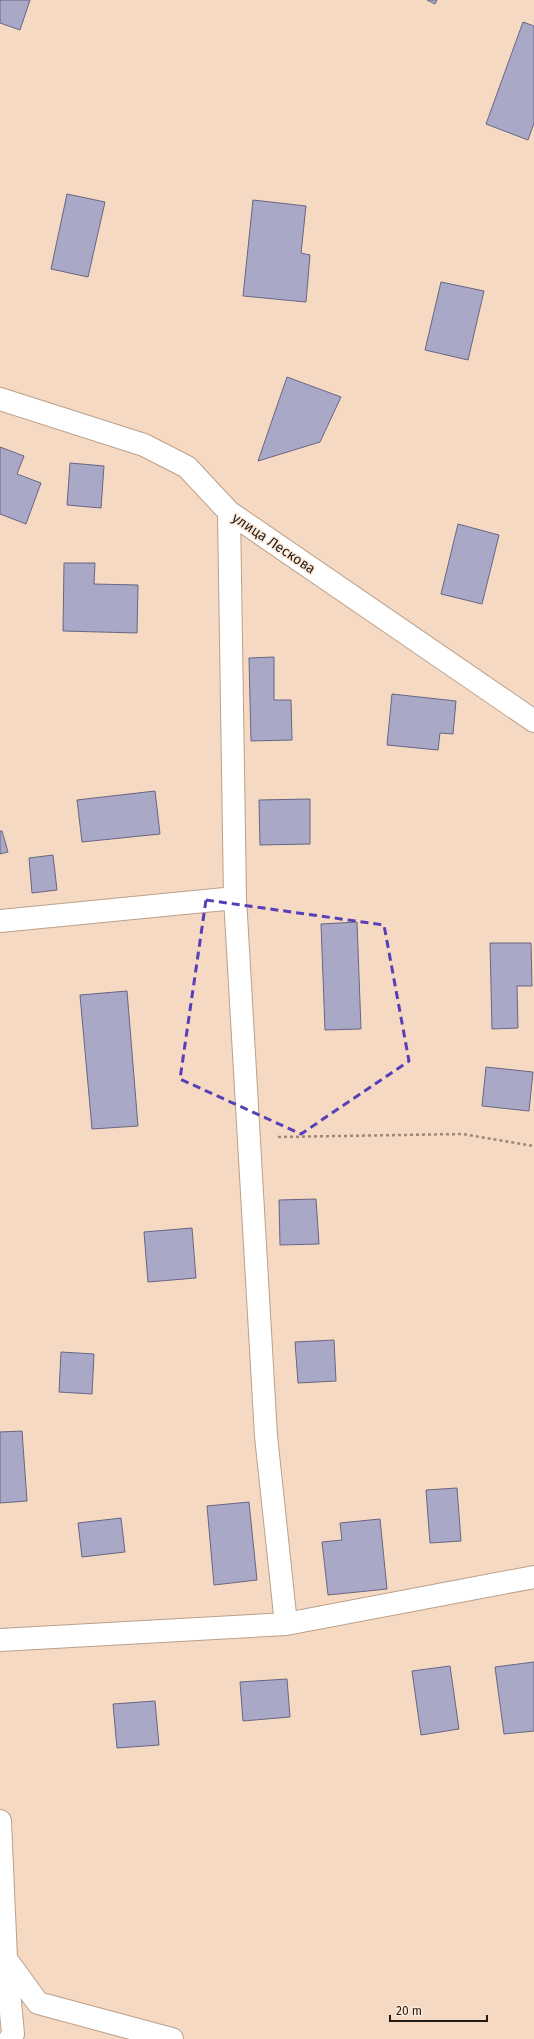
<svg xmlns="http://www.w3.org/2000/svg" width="534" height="2039" font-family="'Fira Sans',sans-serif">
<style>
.building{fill:#a9a8c7;stroke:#676682}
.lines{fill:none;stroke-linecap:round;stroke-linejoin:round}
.minor-casing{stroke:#bba08a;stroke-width:24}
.path{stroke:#9d8878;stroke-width:2.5;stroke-dasharray:3 3;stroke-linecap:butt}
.minor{stroke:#fff;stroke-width:22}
.marked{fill:none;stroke:#573fb7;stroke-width:3;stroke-dasharray:8 5;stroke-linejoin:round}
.labels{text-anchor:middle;stroke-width:3;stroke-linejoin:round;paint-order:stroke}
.street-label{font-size:14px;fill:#251b13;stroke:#fbe9db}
</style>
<rect width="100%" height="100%" fill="#f6d9c3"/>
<path class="building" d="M0,0H30L20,30L0,23Z
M427,0H437L435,4Z
M523,22L534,26V123L528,140L486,124Z
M67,194L105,202L88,277L51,269Z
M253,200L306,206L301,253L310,255L306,302L243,296Z
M441,282L484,291L468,360L425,350Z
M287,377L341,397L320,442L258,461Z
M0,447L24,456L17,474L41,483L26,524L0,514Z
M70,463L104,466L101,508L67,505Z
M458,524L499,535L482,604L441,594Z
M64,563H95L94,584L138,585L137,633L63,631Z
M274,657V700H291L292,740L251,741L249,658Z
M392,694L456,701L453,734L440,733L438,750L387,745Z
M155,791L160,834L82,842L77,800Z
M310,799V844L260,845L259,800Z
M0,831H2L8,852L0,854Z
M53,855L57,890L32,893L29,858Z
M357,922L361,1029L325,1030L321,924Z
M490,943H531L532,986H517L518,1028L492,1029Z
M127,991L138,1126L92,1129L80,995Z
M486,1067L533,1072L529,1111L482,1106Z
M316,1199L319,1244L280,1245L279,1200Z
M192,1228L196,1278L148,1282L144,1232Z
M334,1340L336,1381L298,1383L295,1342Z
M61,1352L94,1354L92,1394L59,1392Z
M22,1431L27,1501L0,1503V1432Z
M457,1488L461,1541L430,1543L426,1490Z
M249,1502L257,1580L214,1585L207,1506Z
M121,1518L125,1552L82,1557L78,1523Z
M380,1519L387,1589L328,1595L322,1542L342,1540L340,1523Z
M534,1662V1731L504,1734L495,1667Z
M450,1666L459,1729L421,1735L412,1671Z
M287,1679L290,1717L243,1721L240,1682Z
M155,1701L159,1745L117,1748L113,1704Z"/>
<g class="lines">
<g class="minor-casing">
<path id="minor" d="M0,399L144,445L187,467L229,512L534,721
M0,921L235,898
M286,1624L534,1577
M0,1640L286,1624L266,1436L235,898L229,512
M0,1821L6,1959L13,2034L10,2039
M6,1959L38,2003L172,2039"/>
</g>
<path class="path" d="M278,1137L463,1134L534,1146"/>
<use href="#minor" class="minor"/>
</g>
<path class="marked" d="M206,900L384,925L409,1061L301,1134L180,1079Z"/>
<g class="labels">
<g class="street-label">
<text transform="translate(274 543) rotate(34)" y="5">улица Лескова</text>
</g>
</g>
<path d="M390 2015v6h97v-6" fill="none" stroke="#251b13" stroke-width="2"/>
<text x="396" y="2015" font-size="12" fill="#251b13" stroke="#fbe9db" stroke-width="3" paint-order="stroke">20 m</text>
</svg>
